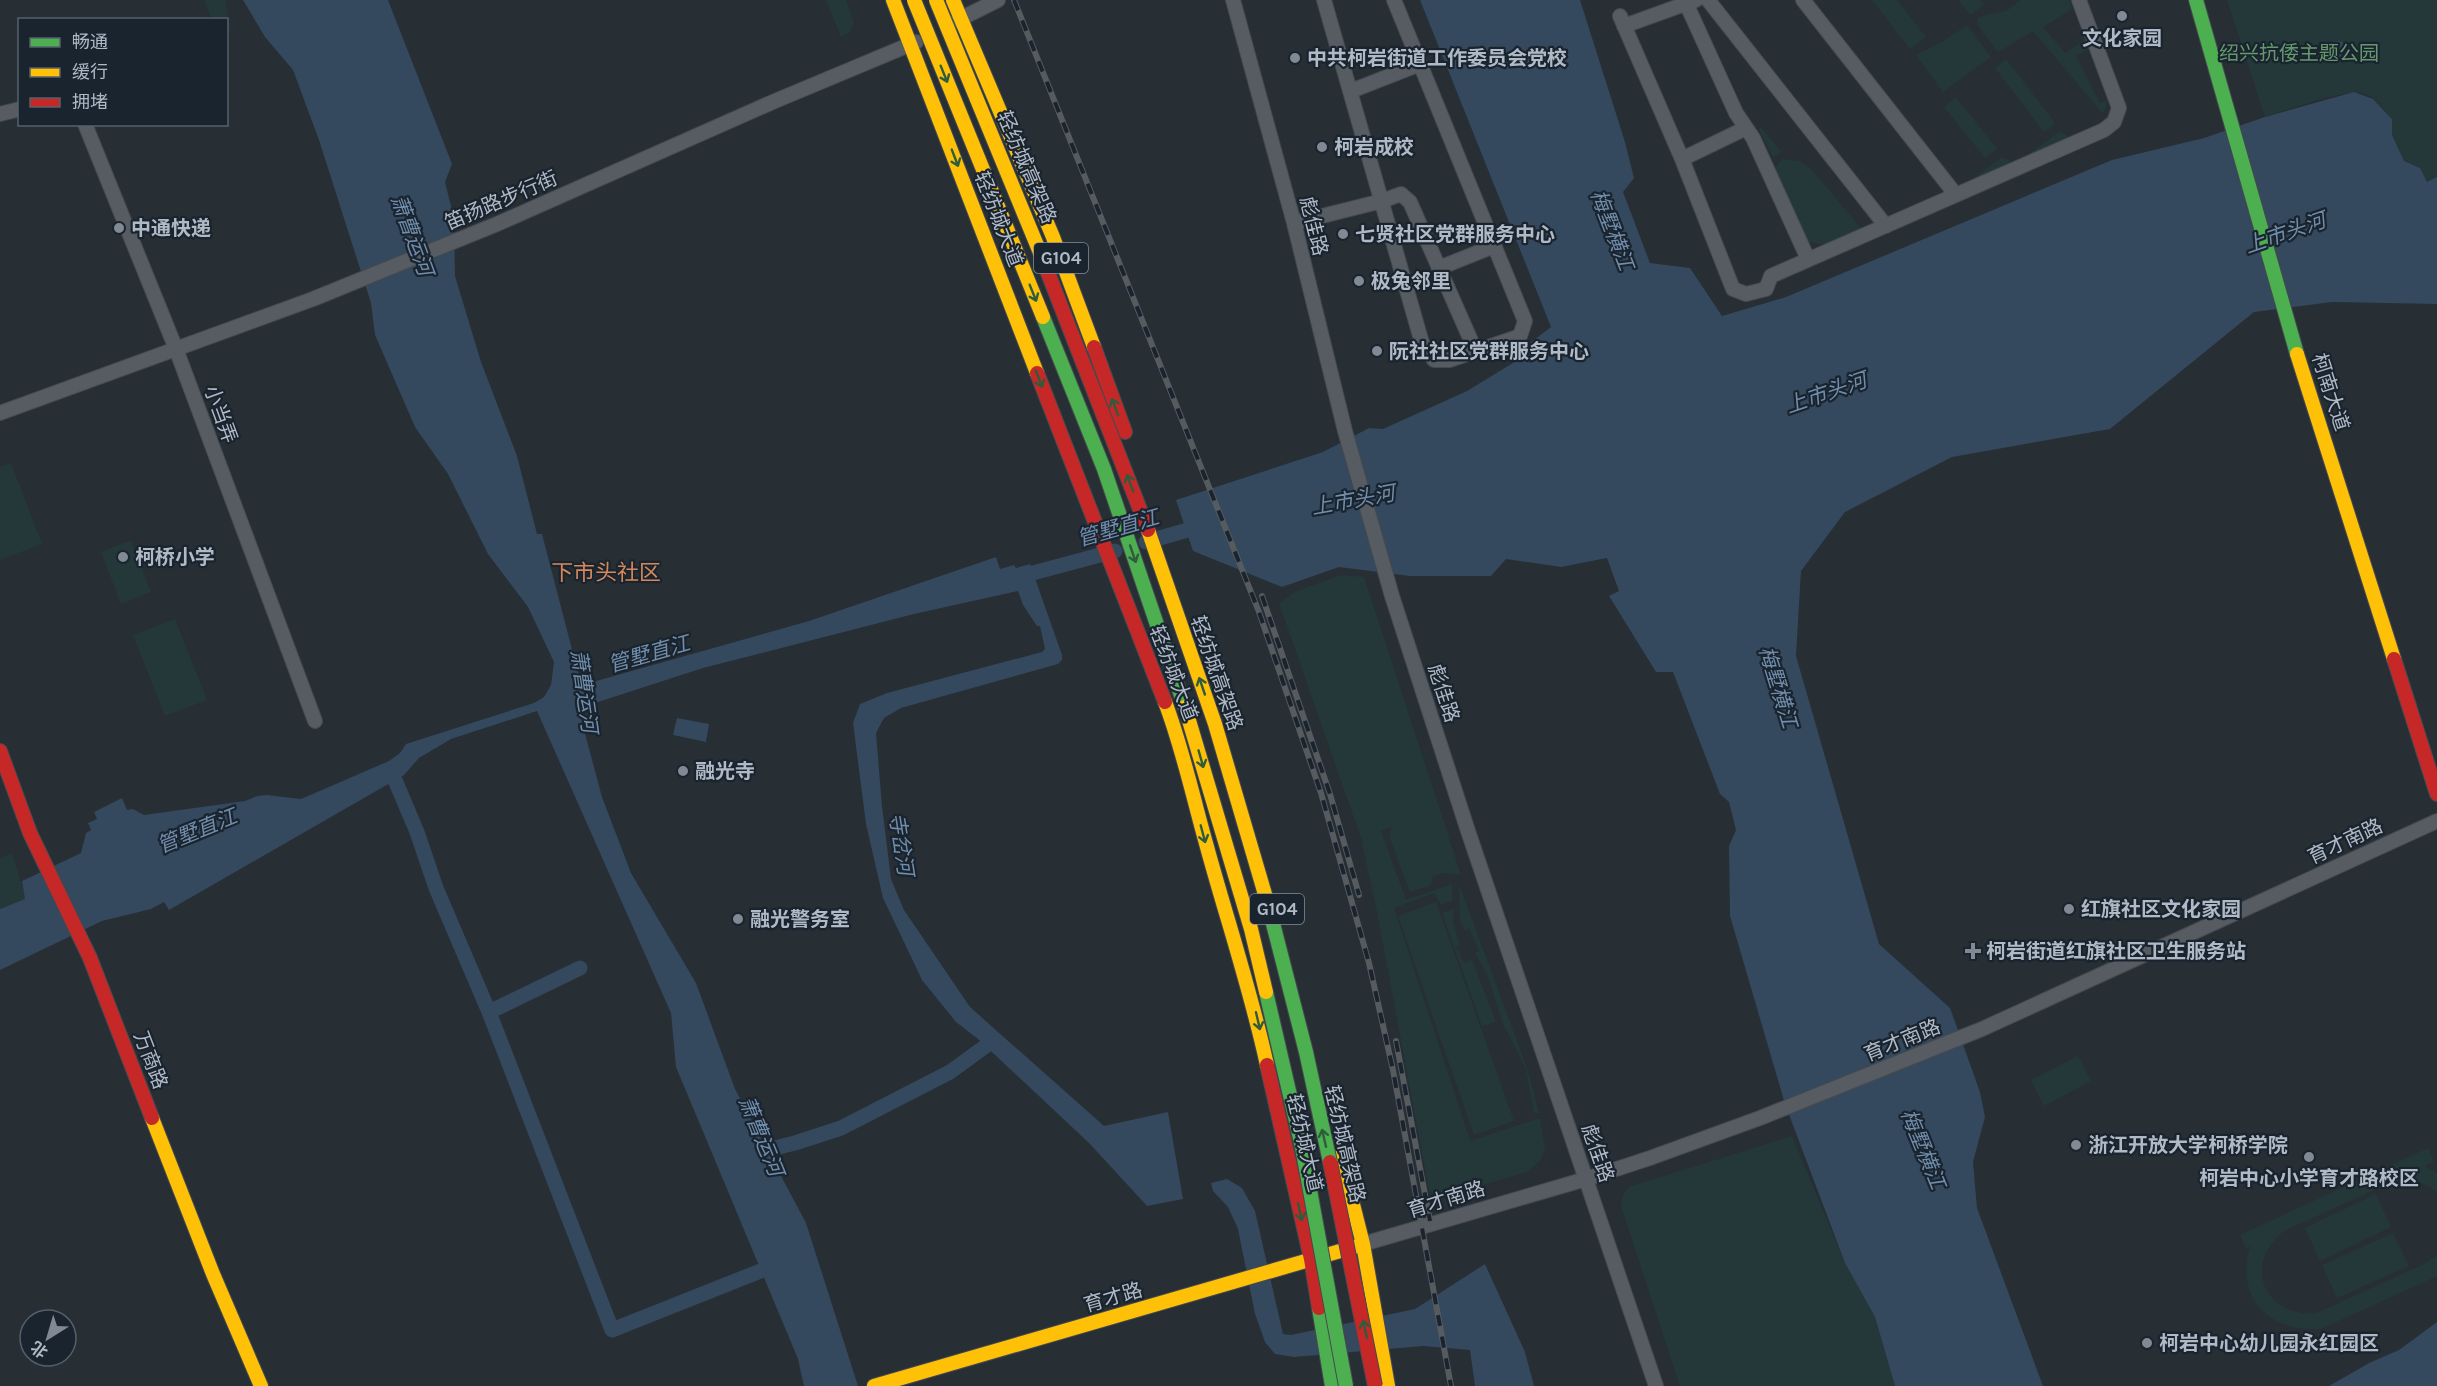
<svg xmlns="http://www.w3.org/2000/svg" width="2437" height="1386" font-family="Karla,'Noto Sans SC',sans-serif">
<style>
.green{fill:#24383a}
.water{fill:#34485e}
.lines{fill:none;stroke-linecap:round;stroke-linejoin:round}
.canal{stroke:#34485e;stroke-width:15}
.street-casing{stroke:#454a4f;stroke-width:16}
.fast-casing{stroke:#454a4f;stroke-width:16}
.slow-casing{stroke:#454a4f;stroke-width:16}
.jam-casing{stroke:#454a4f;stroke-width:16}
.street{stroke:#575c63;stroke-width:14}
.fast{stroke:#4caf50;stroke-width:14}
.slow{stroke:#ffc107;stroke-width:14}
.jam{stroke:#c62828;stroke-width:14}
.rail-casing{stroke:#565b60;stroke-width:6}
.rail{stroke:#1a242f;stroke-width:4;stroke-dasharray:11;stroke-linecap:butt}
.fast-bridge-casing{stroke:#444a50;stroke-width:16;stroke-linecap:butt}
.slow-bridge-casing{stroke:#444a50;stroke-width:16;stroke-linecap:butt}
.jam-bridge-casing{stroke:#444a50;stroke-width:16;stroke-linecap:butt}
.fast-bridge{stroke:#4caf50;stroke-width:14}
.slow-bridge{stroke:#ffc107;stroke-width:14}
.jam-bridge{stroke:#c62828;stroke-width:14}
.oneway{stroke:#2e5c3c}
.poi-dot{fill:#808994;stroke:#1a242f;stroke-width:2}
.labels{text-anchor:middle;stroke-width:4.5;stroke-linejoin:round;paint-order:stroke}
.shield{fill:#1a242f;stroke:#838d99;stroke-width:1.5}
.shield-label{font-size:18px;font-weight:bold;fill:#b0bac7}
.poi-label{font-size:20px;font-weight:bold;fill:#b0bac7;stroke:#1a242f;text-anchor:start}
.park-label{font-size:20px;fill:#66986e;stroke:#1a242f}
.street-label{font-size:20px;fill:#b0bac7;stroke:#1a242f}
.water-label{font-size:21px;font-style:italic;fill:#708dab;stroke:#1a242f}
.quarter-label{font-size:22px;fill:#d6885c;stroke:#1a242f}
</style>
<rect width="100%" height="100%" fill="#272e34"/>
<path class="green" d="M204,0H225L230,27L227,29L226,20L212,19Z
M826,0H846L854,23L850,32L841,37Z
M1872,0H1897L1926,37L1910,49Z
M1958,0H1980L1984,5L1970,15Z
M2021,0H2070L2072,9L2043,27L2065,53L2086,39L2090,48L2076,56L2100,103L2108,100L2103,114L2033,31L1998,52L1977,24L1978,18L1985,15L2006,11Z
M2227,0H2437V177L2427,182L2420,168L2404,161L2392,135V119C2384,110 2376,98 2365,94C2348,87 2284,111 2265,117Z
M1967,25L1991,57L1943,92L1916,55L1944,41Z
M2006,59L2055,123L2044,132L1995,68Z
M1956,97L1997,149L1985,158L1944,107Z
M1761,127L1781,152L1773,157L1759,130Z
M2060,131L2068,136L2064,142L2021,160Z
M2002,157L2010,161L2006,168L1963,186Z
M1782,159L1800,161L1812,170L1865,233C1843,240 1828,251 1806,240L1775,169Z
M11,463L42,544L0,560V467Z
M131,540L151,592L121,604L101,552Z
M1341,575L1364,577L1461,875L1441,873L1433,876L1431,885L1410,892L1389,836L1392,827L1381,831L1406,900L1452,884V901L1441,905L1434,893L1394,908L1470,1141L1540,1118L1545,1150L1540,1161L1527,1172L1438,1198L1429,1190L1377,912L1361,838L1279,603L1297,591Z
M175,619L207,700L165,716L133,635Z
M12,853L26,899L0,909V858Z
M1459,884L1527,1068L1539,1113H1534L1526,1069L1503,1024L1487,974L1475,953L1479,951L1469,928L1465,930L1460,920Z
M1436,902L1514,1121L1474,1135L1398,916Z
M1454,909L1453,922L1460,945L1456,946L1464,963L1472,960L1496,1022L1482,1026L1442,913Z
M2078,1056L2091,1081L2044,1106L2031,1080Z
M1792,1136L1845,1263L1875,1317L1895,1386H1680L1621,1206L1623,1195L1629,1187Z
M2428,1148L2434,1161L2425,1166L2437,1173V1192C2423,1181 2409,1179 2392,1182L2284,1231C2242,1264 2264,1318 2317,1313L2424,1264L2437,1255V1276L2321,1329C2269,1332 2235,1299 2250,1246L2246,1248L2240,1235Z
M2376,1194L2391,1227L2320,1261L2305,1228Z
M2393,1233L2409,1266L2337,1298L2322,1265Z"/>
<path class="water" d="M243,0H388L452,164L445,182L454,218L455,276L481,362L517,456L537,534H542L580,680L589,683L809,621L996,557L1000,569L1014,565L1016,568L1030,564L1062,655V660L1058,664L901,708L884,718L876,733L882,806L891,879L904,910L970,1007L1104,1126L1168,1112L1183,1199L1147,1206L1089,1143L978,1039L956,1022L922,980L883,898L866,824L853,723L860,704L887,693L1042,652L1045,649L1040,626H1037L1023,605L1018,591L914,614L703,668L589,705C582,711 583,717 583,726L602,797L631,873L696,983L735,1089L806,1223L858,1386H804L798,1359L676,1067L671,1013L537,711L451,739L419,758L404,775L169,910L164,902L151,909L102,921L0,970V909L25,899L22,881L81,853L86,833L91,830L88,823L97,819L94,812L122,798L127,810L133,809L144,815L245,801L257,796L267,795L301,799L389,761L400,753L406,744L534,703L544,697L551,685L554,662L528,607L488,554L448,474L415,427L375,335L371,303L319,140L293,70L265,37Z
M1420,0H1580L1625,142L1634,178L1623,192L1650,263L1690,268L1722,316L1786,297L2112,160L2204,138L2265,117L2354,92L2373,99L2392,119V135L2404,161L2420,168L2427,182L2437,177V304L2332,302L2254,312L2110,429L1952,457L1845,512L1801,571L1796,656L1879,944L1950,1008L1980,1092L1985,1117L1973,1162L1977,1208L2043,1386H1895L1875,1317L1845,1263L1785,1104L1730,916L1729,846L1736,830L1729,802L1720,794L1673,672H1656L1609,596L1619,591L1607,558L1561,567L1506,559L1491,576H1410L1339,567L1282,587L1193,551L1176,500L1323,452L1369,428L1383,429L1467,391L1526,355L1522,349L1551,327Z
M2326 52a11 11 0 1 1 22 0a11 11 0 1 1-22 0Z
M677,718L709,724L706,742L673,735Z
M1227,1179L1242,1188L1255,1211L1283,1334L1291,1335L1415,1309L1485,1264L1525,1352L1534,1386H1475L1470,1350L1423,1346L1294,1357L1275,1354L1265,1342L1255,1314L1238,1229L1228,1207L1213,1191L1211,1183Z
M2437,1322V1386H2329L2369,1363L2399,1350Z"/>
<g class="lines">
<path class="canal" d="M1146,542L1198,527
M1014,578L1115,551
M392,773L417,832L436,888L489,1012L612,1330L778,1264
M489,1012L580,968
M747,1155L795,1143L841,1128L950,1072L994,1040"/>
<g class="street-casing">
<path id="street" d="M1233,0L1294,223L1345,431L1392,596L1468,831L1656,1386
M1324,0L1422,343L1434,360H1450L1520,336L1525,321L1394,0
M1708,0L1886,226
M1803,0L1956,195
M1686,3L1736,113L1753,138L1808,259
M1620,16L1682,159L1733,289L1746,294L1766,289L1771,276L2104,130L2114,122L2119,108L2079,0
M954,22L998,0
M1624,26L1696,0
M1351,91L1420,64
M0,114L20,109
M85,124L176,349L315,721
M1682,159L1746,128
M1294,223L1382,201L1401,194L1410,202L1476,352
M1439,268L1494,246
M0,413L313,299L497,224L775,101L916,42
M1363,1244L1586,1179L1650,1158L1760,1118L1982,1029L2437,821"/>
</g>
<g class="fast-casing">
<path id="fast" d="M2196,0L2297,354
M1319,1308L1332,1386"/>
</g>
<g class="slow-casing">
<path id="slow" d="M893,0L1037,373
M953,0L1053,237L1094,347
M2297,354L2394,659
M1165,702C1183,749 1193,798 1207,847C1227,920 1251,991 1267,1065
M152,1118L213,1274L261,1386
M1340,1153L1363,1244L1388,1386
M874,1386L1361,1245"/>
</g>
<g class="jam-casing">
<path id="jam" d="M1094,347L1125,432
M1037,373L1165,702
M2394,659L2437,794
M0,751L30,833L90,958L152,1118
M1267,1065L1311,1259L1319,1308"/>
</g>
<use href="#street" class="street"/>
<use href="#fast" class="fast"/>
<use href="#slow" class="slow"/>
<use href="#jam" class="jam"/>
<g class="rail-casing">
<path id="rail" d="M1014,0L1259,612L1321,793L1369,963L1393,1070L1451,1386
M1262,596L1330,794L1359,895
M1396,1041L1430,1221"/>
</g>
<use href="#rail" class="rail"/>
<g class="fast-bridge-casing">
<path id="fast-bridge" d="M1043,317L1104,469L1185,707
M1269,908L1306,1052L1330,1162
M1266,992L1302,1147L1346,1386"/>
</g>
<g class="slow-bridge-casing">
<path id="slow-bridge" d="M914,0L1043,317
M936,0L1041,255
M1148,530L1215,724L1269,908
M1185,707L1251,929L1266,992"/>
</g>
<g class="jam-bridge-casing">
<path id="jam-bridge" d="M1041,255L1148,530
M1330,1162L1375,1386"/>
</g>
<use href="#fast-bridge" class="fast-bridge"/>
<use href="#slow-bridge" class="slow-bridge"/>
<use href="#jam-bridge" class="jam-bridge"/>
</g>
<defs><path id="oneway-shaft" d="M-6 0H5M1.5-3L5.5 0L1.5 3" fill="none" stroke-width="1.6" stroke-linecap="round" stroke-linejoin="round" transform="scale(1.5)"/></defs>
<g class="oneway">
<use href="#oneway-shaft" transform="translate(944 74) rotate(68)"/>
<use href="#oneway-shaft" transform="translate(955 158) rotate(69)"/>
<use href="#oneway-shaft" transform="translate(1033 293) rotate(68)"/>
<use href="#oneway-shaft" transform="translate(1039 379) rotate(69)"/>
<use href="#oneway-shaft" transform="translate(1115 407) rotate(-110)"/>
<use href="#oneway-shaft" transform="translate(1130 483) rotate(-111)"/>
<use href="#oneway-shaft" transform="translate(1133 554) rotate(71)"/>
<use href="#oneway-shaft" transform="translate(1202 686) rotate(-109)"/>
<use href="#oneway-shaft" transform="translate(1201 759) rotate(74)"/>
<use href="#oneway-shaft" transform="translate(1203 834) rotate(75)"/>
<use href="#oneway-shaft" transform="translate(1258 1021) rotate(77)"/>
<use href="#oneway-shaft" transform="translate(1324 1138) rotate(-103)"/>
<use href="#oneway-shaft" transform="translate(1300 1212) rotate(77)"/>
<use href="#oneway-shaft" transform="translate(1365 1329) rotate(-102)"/>
</g>
<g class="poi-dot">
<circle cx="2122" cy="16" r="6"/>
<circle cx="1295" cy="58" r="6"/>
<circle cx="1322" cy="147" r="6"/>
<circle cx="119" cy="228" r="6"/>
<circle cx="1343" cy="234" r="6"/>
<circle cx="1359" cy="281" r="6"/>
<circle cx="1377" cy="351" r="6"/>
<circle cx="123" cy="557" r="6"/>
<circle cx="683" cy="771" r="6"/>
<circle cx="2069" cy="909" r="6"/>
<circle cx="738" cy="919" r="6"/>
<path d="M1970 942h6v6h6v6h-6v6h-6v-6h-6v-6h6z"/>
<circle cx="2076" cy="1145" r="6"/>
<circle cx="2309" cy="1157" r="6"/>
<circle cx="2147" cy="1343" r="6"/>
</g>
<g class="labels">
<g class="shield">
<rect x="1034" y="243" width="54" height="30" rx="4.5"/>
<rect x="1250" y="894" width="54" height="30" rx="4.5"/>
</g>
<g class="shield-label">
<text x="1061" y="264">G104</text>
<text x="1277" y="915">G104</text>
</g>
<g class="poi-label">
<text x="2122" y="45" text-anchor="middle">文化家园</text>
<text x="1307" y="65">中共柯岩街道工作委员会党校</text>
<text x="1334" y="154">柯岩成校</text>
<text x="131" y="235">中通快递</text>
<text x="1355" y="241">七贤社区党群服务中心</text>
<text x="1371" y="288">极兔邻里</text>
<text x="1389" y="358">阮社社区党群服务中心</text>
<text x="135" y="564">柯桥小学</text>
<text x="695" y="778">融光寺</text>
<text x="2081" y="916">红旗社区文化家园</text>
<text x="750" y="926">融光警务室</text>
<text x="1986" y="958">柯岩街道红旗社区卫生服务站</text>
<text x="2088" y="1152">浙江开放大学柯桥学院</text>
<text x="2309" y="1185" text-anchor="middle">柯岩中心小学育才路校区</text>
<text x="2159" y="1350">柯岩中心幼儿园永红园区</text>
</g>
<g class="park-label">
<text x="2299" y="60">绍兴抗倭主题公园</text>
</g>
<g class="street-label">
<text transform="translate(1027 167) rotate(67)" y="7">轻纺城高架路</text>
<text transform="translate(501 200) rotate(-23)" y="7">笛扬路步行街</text>
<text transform="translate(999 219) rotate(69)" y="7">轻纺城大道</text>
<text transform="translate(1314 226) rotate(76)" y="7">彪佳路</text>
<text transform="translate(2331 392) rotate(72)" y="7">柯南大道</text>
<text transform="translate(221 414) rotate(70)" y="7">小当弄</text>
<text transform="translate(1174 673) rotate(69)" y="7">轻纺城大道</text>
<text transform="translate(1217 673) rotate(71)" y="7">轻纺城高架路</text>
<text transform="translate(1444 693) rotate(72)" y="7">彪佳路</text>
<text transform="translate(2345 841) rotate(-25)" y="7">育才南路</text>
<text transform="translate(1902 1040) rotate(-22)" y="7">育才南路</text>
<text transform="translate(151 1060) rotate(69)" y="7">万商路</text>
<text transform="translate(1305 1143) rotate(77)" y="7">轻纺城大道</text>
<text transform="translate(1345 1144) rotate(77)" y="7">轻纺城高架路</text>
<text transform="translate(1598 1153) rotate(71)" y="7">彪佳路</text>
<text transform="translate(1446 1199) rotate(-17)" y="7">育才南路</text>
<text transform="translate(1113 1297) rotate(-16)" y="7">育才路</text>
</g>
<g class="water-label">
<text transform="translate(1612 230) rotate(69)" y="7">梅墅横江</text>
<text transform="translate(2285 233) rotate(-19)" y="7">上市头河</text>
<text transform="translate(412 235) rotate(70)" y="7">萧曹运河</text>
<text transform="translate(1826 393) rotate(-19)" y="7">上市头河</text>
<text transform="translate(1353 500) rotate(-10)" y="7">上市头河</text>
<text transform="translate(1118 528) rotate(-16)" y="7">管墅直江</text>
<text transform="translate(649 654) rotate(-16)" y="7">管墅直江</text>
<text transform="translate(1778 687) rotate(73)" y="7">梅墅横江</text>
<text transform="translate(584 691) rotate(82)" y="7">萧曹运河</text>
<text transform="translate(197 831) rotate(-22)" y="7">管墅直江</text>
<text transform="translate(901 844) rotate(81)" y="7">寺岔河</text>
<text transform="translate(761 1136) rotate(68)" y="7">萧曹运河</text>
<text transform="translate(1923 1149) rotate(68)" y="7">梅墅横江</text>
</g>
<g class="quarter-label">
<text x="606" y="580">下市头社区</text>
</g>
</g>
<rect x="18" y="18" width="210" height="108" fill="#1a242f" stroke="#56606c" stroke-width="1.5"/>
<rect x="30" y="38" width="30" height="9" fill="#4caf50" stroke="#56606c" stroke-width="1.5"/>
<text x="72" y="48" font-size="18" fill="#b0bac7">畅通</text>
<rect x="30" y="68" width="30" height="9" fill="#ffc107" stroke="#56606c" stroke-width="1.5"/>
<text x="72" y="78" font-size="18" fill="#b0bac7">缓行</text>
<rect x="30" y="98" width="30" height="9" fill="#c62828" stroke="#56606c" stroke-width="1.5"/>
<text x="72" y="108" font-size="18" fill="#b0bac7">拥堵</text>
<g transform="translate(48 1338) rotate(217)"><circle r="28" fill="#1a242f" stroke="#56606c" stroke-width="1.5"/>
<path d="M0-4.5L10 22L0 15L-10 22Z" fill="#808994"/>
<text y="-9" font-size="16" font-weight="bold" text-anchor="middle" fill="#b0bac7">北</text>
</g>
</svg>
